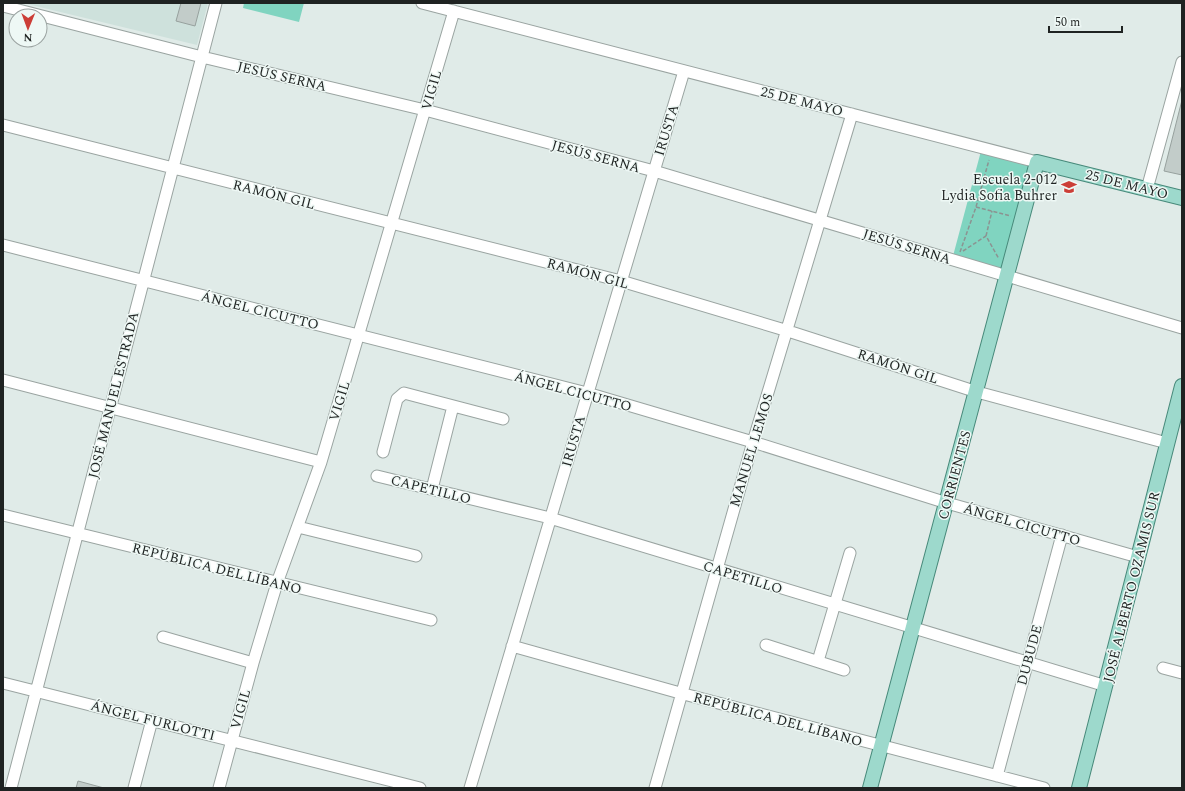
<svg xmlns="http://www.w3.org/2000/svg" width="1185" height="791" font-family="Spectral,serif">
<style>
.built{fill:#cee1dc}
.green{fill:#80d4c0}
.building{fill:#c2ccc9;stroke:#97a19e}
.lines{fill:none;stroke-linecap:round;stroke-linejoin:round}
.minor-casing{stroke:#9aa4a1;stroke-width:13}
.major-casing{stroke:#47897a;stroke-width:16}
.path{stroke:#8b9391;stroke-width:1.5;stroke-dasharray:4 2;stroke-linecap:butt}
.minor{stroke:#fff;stroke-width:11}
.major{stroke:#9dd9cc;stroke-width:14}
.labels{text-anchor:middle;stroke-width:3;stroke-linejoin:round;paint-order:stroke}
.street-label{font-size:14px;fill:#1f2322;stroke:#eef8f5}
.poi-label{font-size:14px;fill:#1f2322;stroke:#eef8f5;text-anchor:end}
</style>
<rect width="100%" height="100%" fill="#e0ebe8"/>
<path class="built" d="M23,3H208L197,45Z"/>
<path class="green" d="M244,3H304L299,22L243,8Z
M981,151L1031,165L1002,270L953,256Z"/>
<path class="building" d="M181,3H201L195,26L176,21Z
M1182,100V175L1164,171Z
M78,781L104,788H76Z"/>
<g class="lines">
<g class="minor-casing">
<path id="minor" d="M422,3L1037,162
M3,6L202,57L425,110L654,171L1182,328
M3,125L621,281L788,331L977,392L1167,443
M1147,189L1182,62
M3,245L587,393L753,442L947,503L1138,557
M3,380L321,462
M383,452L397,399L404,393L503,419
M377,476L550,518L1106,686
M432,489L453,406
M3,515L431,620
M298,527L416,556
M163,637L253,663
M766,645L844,670
M512,646L680,693L1044,788
M818,661L850,553
M1163,668L1182,673
M3,683L420,788
M997,776L1062,535
M11,788L216,3
M134,788L152,720
M219,788L253,663L277,583L321,462L454,11
M470,788L684,71
M655,788L753,442L852,114"/>
</g>
<g class="major-casing">
<path id="major" d="M870,788L1037,162L1182,198
M1079,788L1182,386"/>
</g>
<path class="path" d="M976,207L1011,216
M986,236L992,211
M963,251L986,236L999,259
M960,252L976,207L989,160"/>
<use href="#minor" class="minor"/>
<use href="#major" class="major"/>
</g>
<defs>
<g id="school-bare" transform="scale(1.2)"><path d="M0-5L7-2L0 1L-7-2ZM-4 1L0 2.5L4 1V4Q0 6-4 4Z" fill="#cc3e37" stroke="#eef8f5" stroke-width="2.5" paint-order="stroke"/></g>
</defs>
<g fill-rule="evenodd">
<use href="#school-bare" x="1069" y="187"/>
</g>
<g class="labels">
<g class="street-label">
<text transform="translate(282 76) rotate(13)" y="5">JESÚS SERNA</text>
<text transform="translate(431 90) rotate(-74)" y="5">VIGIL</text>
<text transform="translate(802 101) rotate(14)" y="5">25 DE MAYO</text>
<text transform="translate(666 130) rotate(-73)" y="5">IRUSTA</text>
<text transform="translate(596 156) rotate(15)" y="5">JESÚS SERNA</text>
<text transform="translate(1127 184) rotate(14)" y="5">25 DE MAYO</text>
<text transform="translate(274 194) rotate(14)" y="5">RAMÓN GIL</text>
<text transform="translate(907 246) rotate(17)" y="5">JESÚS SERNA</text>
<text transform="translate(588 273) rotate(15)" y="5">RAMÓN GIL</text>
<text transform="translate(260 310) rotate(14)" y="5">ÁNGEL CICUTTO</text>
<text transform="translate(898 366) rotate(18)" y="5">RAMÓN GIL</text>
<text transform="translate(573 391) rotate(15)" y="5">ÁNGEL CICUTTO</text>
<text transform="translate(113 395) rotate(-76)" y="5">JOSÉ MANUEL ESTRADA</text>
<text transform="translate(339 401) rotate(-73)" y="5">VIGIL</text>
<text transform="translate(573 441) rotate(-74)" y="5">IRUSTA</text>
<text transform="translate(751 450) rotate(-73)" y="5">MANUEL LEMOS</text>
<text transform="translate(954 475) rotate(-75)" y="5">CORRIENTES</text>
<text transform="translate(431 489) rotate(14)" y="5">CAPETILLO</text>
<text transform="translate(1022 524) rotate(16)" y="5">ÁNGEL CICUTTO</text>
<text transform="translate(217 568) rotate(14)" y="5">REPÚBLICA DEL LÍBANO</text>
<text transform="translate(743 577) rotate(17)" y="5">CAPETILLO</text>
<text transform="translate(1131 587) rotate(-76)" y="5">JOSÉ ALBERTO OZAMIS SUR</text>
<text transform="translate(1029 655) rotate(-75)" y="5">DUBUDE</text>
<text transform="translate(240 709) rotate(-74)" y="5">VIGIL</text>
<text transform="translate(778 719) rotate(15)" y="5">REPÚBLICA DEL LÍBANO</text>
<text transform="translate(153 720) rotate(14)" y="5">ÁNGEL FURLOTTI</text>
</g>
<g class="poi-label">
<text x="1057" y="184">Escuela 2-012<tspan x="1057" dy="16">Lydia Sofia Buhrer</tspan></text>
</g>
</g>
<rect width="1185" height="791" fill="none" stroke="#1f2322" stroke-width="8"/>
<g transform="translate(28 28) rotate(181)"><circle r="19" fill="#eef8f5" stroke="#9ba3a1"/>
<path d="M0-3L7 15L0 10L-7 15Z" fill="#cc3e37"/>
<text y="-6" font-size="11" font-weight="bold" text-anchor="middle" fill="#1f2322">N</text>
</g>
<path d="M1049 26v6h73v-6" fill="none" stroke="#1f2322" stroke-width="2"/>
<text x="1055" y="26" font-size="12" fill="#1f2322" stroke="#eef8f5" stroke-width="3" paint-order="stroke">50 m</text>
</svg>
